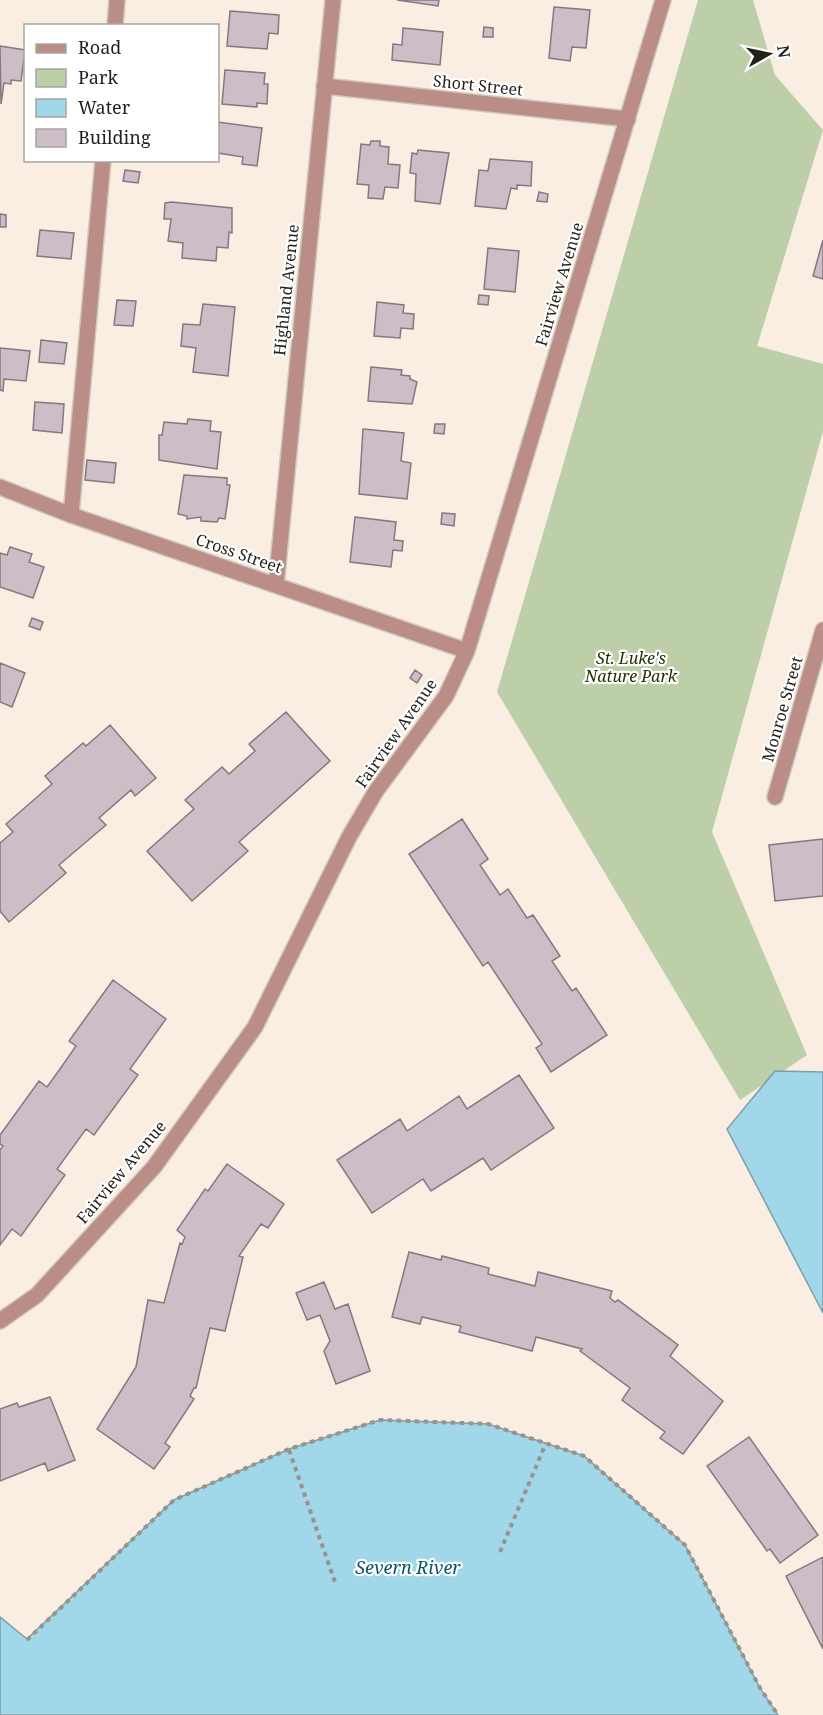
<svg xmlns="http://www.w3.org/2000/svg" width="823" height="1715" font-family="'Noto Serif',serif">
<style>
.green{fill:#bdcfa9}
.water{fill:#a0d7e9;stroke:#7aa0ab;stroke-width:1.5}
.building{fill:#ccbdc7;stroke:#857881;stroke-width:1.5}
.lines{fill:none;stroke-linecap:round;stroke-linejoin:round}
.lane-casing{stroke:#d2c9bd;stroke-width:18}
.street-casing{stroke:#d2c9bd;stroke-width:18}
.path{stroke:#9b938a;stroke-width:4;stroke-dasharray:4.5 4.5;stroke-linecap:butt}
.lane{stroke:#ba8d87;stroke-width:15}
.street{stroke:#ba8d87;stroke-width:15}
.labels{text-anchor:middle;stroke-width:4.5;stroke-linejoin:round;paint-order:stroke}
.street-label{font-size:16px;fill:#231f1a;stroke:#fff}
.park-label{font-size:16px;font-style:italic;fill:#203202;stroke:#fff}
.water-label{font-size:18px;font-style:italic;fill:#095669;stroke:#fff}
</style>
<rect width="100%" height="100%" fill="#f9eee1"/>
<path class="green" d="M698,0H753L775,75L823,130L757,346L823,364V431L712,832L807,1055L740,1100L497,692Z"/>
<path class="water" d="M775,1071L823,1072V1313L727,1129Z
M380,1420L488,1424L584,1456L685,1545L760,1688L778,1715H0V1617L27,1639L174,1500L289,1449Z"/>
<path class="building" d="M397,0H439L438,6Z
M554,7L590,10L586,48L572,47L570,61L549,58Z
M230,11L279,15L278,34L269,33L267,49L227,46Z
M484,27L493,28V37H483Z
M403,28L443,32L440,65L392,60L393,44L402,45Z
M0,46L25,50L21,81L11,80V84L4,83L1,104Z
M225,70L265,73L264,84H268L267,104L257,103V107L222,104Z
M218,122L262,128L257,166L242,164L243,157L218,153Z
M371,141H380V146L389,147L388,164L400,165L398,188L385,187L383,199L368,198L369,185L357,184L361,144L370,145Z
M418,150L449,153L440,204L415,201L416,174L410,173L412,153L417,154Z
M490,159L532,162L531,186L517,185V189L511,188L506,209L475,206L479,170L488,171Z
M125,170L140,172L138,183L123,181Z
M539,192L548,194L547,202L537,201Z
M172,202L232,208V233L229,232L228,248L217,247L216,261L182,258L183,243L168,241L171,219H164L165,203Z
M0,214L6,215V227H0Z
M40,230L74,233L71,259L37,256Z
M823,240V279L813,276Z
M488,248L519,251L515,292L484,289Z
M479,295L489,296L488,305L478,304Z
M117,300L136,301L133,326L114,325Z
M377,302L404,305L403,313L414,314L413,329L401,328L400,338L374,336Z
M203,304L235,307L228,376L193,372L196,348L181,346L183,324L200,325Z
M41,340L67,343L64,364L39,362Z
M0,348L30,351L26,381L4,379L3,391L0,390Z
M371,367L402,370L401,375L410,376V379L417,382L412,404L368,401Z
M35,402L64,404L62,433L33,430Z
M188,419L211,421L210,431L221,432L217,469L159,460V435H162L164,422L187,424Z
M435,424H445L444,434L434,433Z
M363,429L404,433L401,461L411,463L407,499L359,494Z
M87,460L116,463L114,483L85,480Z
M184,475L227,478V485H230L225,519L219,518L217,522L201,521V517L187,519V516L178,514Z
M442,513L455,514L454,526L441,524Z
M355,517L396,522L394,540L403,541L402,551L393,550L391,567L350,562Z
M10,547L32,554L29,562L44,567L33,598L0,587V553L7,555Z
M32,618L43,622L40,630L29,626Z
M0,663L25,673L12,707L0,702Z
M415,670L422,675L417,683L410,678Z
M286,712L330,761L239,842L248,851L192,901L147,851L194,809L185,800L222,767L229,774L255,751L249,744Z
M110,725L156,778L135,796L131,790L99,818L106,825L59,865L66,873L9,922L0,911V843L13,832L6,824L52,784L45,776L83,743L86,746Z
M462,819L488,859L480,865L500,895L508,889L527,918L533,915L560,956L552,961L572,991L576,988L607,1035L551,1072L536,1048L542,1044L488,962L483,966L409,854Z
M823,839V896L775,901L769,845Z
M113,980L166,1019L130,1069L138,1075L94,1135L86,1129L57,1169L65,1175L21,1236L12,1229L0,1245V1150L3,1146L0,1144V1135L39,1081L47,1087L60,1069L76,1046L69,1041Z
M519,1075L554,1128L491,1170L483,1158L431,1191L423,1179L372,1213L337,1160L400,1119L407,1131L459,1096L467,1109Z
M227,1164L284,1204L268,1228L261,1224L239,1256L243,1257L225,1331L210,1328L196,1388H194L190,1396L194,1399L165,1443L170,1447L154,1469L97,1429L136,1367L148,1300L164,1303L180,1243L182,1244L185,1237L177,1230L205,1189L208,1191Z
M409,1252L441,1260L442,1256L489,1268L488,1274L535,1286L538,1272L612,1291L610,1298L615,1302L618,1300L678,1345L670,1356L723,1401L683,1454L660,1438L665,1432L622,1400L630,1388L580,1351L582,1349L536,1337L532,1351L459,1332L461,1326L422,1317L420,1324L392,1317Z
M324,1282L335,1309L348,1304L370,1371L336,1384L324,1351L330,1341L320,1315L307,1320L296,1293Z
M50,1397L75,1460L48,1471L45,1463L0,1481V1409L17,1403L19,1407Z
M749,1437L818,1535L780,1563L770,1549L767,1551L707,1466Z
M823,1557V1649L786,1576Z"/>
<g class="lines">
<g class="lane-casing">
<path id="lane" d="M115,26L117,0
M71,515L103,160"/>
</g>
<g class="street-casing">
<path id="street" d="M324,86L628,119
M0,487L71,515L467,651
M276,585L333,0
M775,797L823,630
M0,1321L37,1295L154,1167L255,1027L349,837L376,791L446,696L467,651L663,0"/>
</g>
<path class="path" d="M289,1450L336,1585
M500,1552L546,1443
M27,1640L174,1500L289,1449L380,1420L488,1424L584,1456L685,1545L760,1688L778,1715"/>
<use href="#lane" class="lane"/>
<use href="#street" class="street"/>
</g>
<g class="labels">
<g class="street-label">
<text transform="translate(478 85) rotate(6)" y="6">Short Street</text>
<text transform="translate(559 284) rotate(-73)" y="6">Fairview Avenue</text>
<text transform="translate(286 290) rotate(-84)" y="6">Highland Avenue</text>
<text transform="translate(239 553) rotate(19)" y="6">Cross Street</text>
<text transform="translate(782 709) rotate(-74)" y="6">Monroe Street</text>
<text transform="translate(396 733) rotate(-55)" y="6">Fairview Avenue</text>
<text transform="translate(121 1172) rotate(-50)" y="6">Fairview Avenue</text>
</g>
<g class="park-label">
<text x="631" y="664">St. Luke's<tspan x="631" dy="18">Nature Park</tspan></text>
</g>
<g class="water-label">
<text x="408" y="1574">Severn River</text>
</g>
</g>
<rect x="24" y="24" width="195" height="138" fill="#ffffff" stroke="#a7a5a3" stroke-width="1.5"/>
<rect x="36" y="44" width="30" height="9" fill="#ba8d87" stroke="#a7a5a3" stroke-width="1.5"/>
<text x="78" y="54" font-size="18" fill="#231f1a">Road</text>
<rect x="36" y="69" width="30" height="18" fill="#bdcfa9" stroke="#a7a5a3" stroke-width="1.5"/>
<text x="78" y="84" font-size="18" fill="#231f1a">Park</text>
<rect x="36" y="99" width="30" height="18" fill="#a0d7e9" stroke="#a7a5a3" stroke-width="1.5"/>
<text x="78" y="114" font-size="18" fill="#231f1a">Water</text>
<rect x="36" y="129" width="30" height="18" fill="#ccbdc7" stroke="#a7a5a3" stroke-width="1.5"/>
<text x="78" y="144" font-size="18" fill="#231f1a">Building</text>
<g transform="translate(769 54) rotate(81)" stroke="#ffffff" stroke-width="4.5" paint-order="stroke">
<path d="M0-4.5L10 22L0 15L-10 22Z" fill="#231f1a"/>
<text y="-9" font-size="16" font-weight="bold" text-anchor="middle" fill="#231f1a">N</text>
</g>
</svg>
